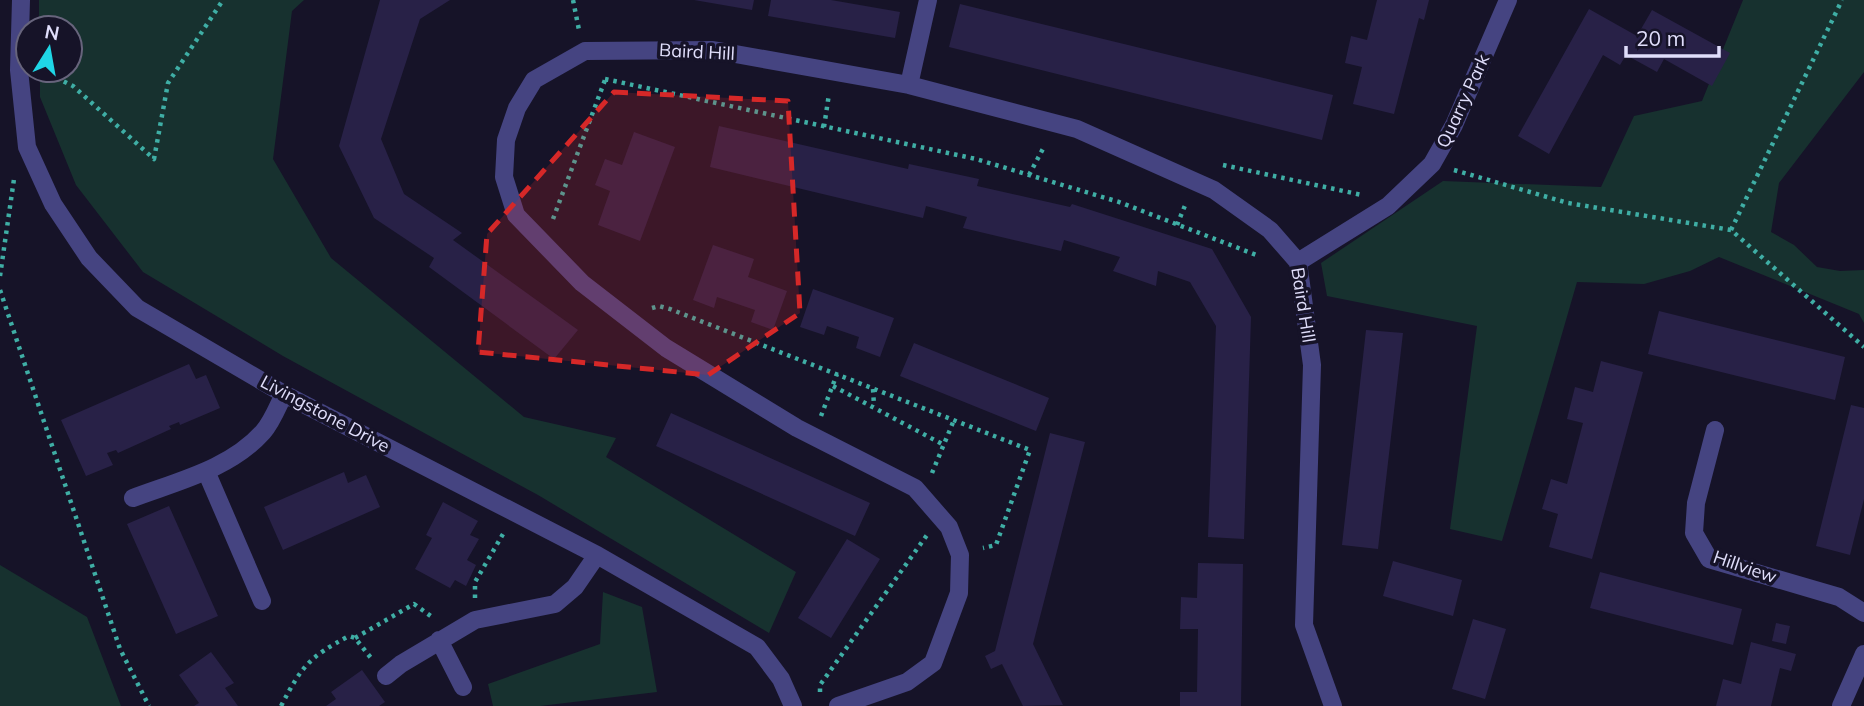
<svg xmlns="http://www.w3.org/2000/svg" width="1864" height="706" font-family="Mulish,sans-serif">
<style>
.green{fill:#17312f}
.building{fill:#282147}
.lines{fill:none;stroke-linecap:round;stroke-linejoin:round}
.path{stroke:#3faea5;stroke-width:4.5;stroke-dasharray:3.5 5;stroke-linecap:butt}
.minor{stroke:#454481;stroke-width:18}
.marked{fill:#d62828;fill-opacity:0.2;stroke:#d62828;stroke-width:5;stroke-dasharray:14 9;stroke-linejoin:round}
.labels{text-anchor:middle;stroke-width:7;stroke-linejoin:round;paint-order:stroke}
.street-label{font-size:18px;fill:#e0defb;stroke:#161328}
</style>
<rect width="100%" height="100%" fill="#161328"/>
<path class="green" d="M39,0H304L292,11L273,159L331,258L524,417L616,438L606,457L796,572L769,633L538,495L283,356L143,272L76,185L40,97V70H70V28H39Z
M1743,0H1864V72L1779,183L1771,232L1794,245L1817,267L1840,271L1864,270V323L1859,314L1719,257L1690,271L1644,284L1577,282L1502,541L1450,529L1477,326L1327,296L1321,263L1443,181L1601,187L1634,116L1702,101Z
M0,565L87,617L121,706H0Z
M603,592L642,607L657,692L540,706H493L488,684L600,644Z"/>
<path class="building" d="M380,0H450L420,19L381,139L404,194L462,233L453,240L578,330L554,359L429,267L434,258L374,218L339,146Z
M694,0H754L752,10Z
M771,0H831L900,12L895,38L768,16Z
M1377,0H1429L1424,20L1419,18L1394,114L1353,104L1362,67L1345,63L1351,36L1367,40Z
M960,4L1333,95L1322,140L949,47Z
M1589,9L1637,36L1652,10L1730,53L1712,86L1664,59L1657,72L1626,55L1620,65L1603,55L1549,154L1518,136Z
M719,126L908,169L909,164L979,179L977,186L1070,207L1072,204L1212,249L1251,317L1244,539L1208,537L1216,326L1190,282L1158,271L1156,286L1113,271L1120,257L1064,240L1061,251L963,228L967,217L926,206L923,218L710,167Z
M634,132L675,147L640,241L598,225L610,191L595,185L605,159L622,165Z
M713,245L754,259L748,277L787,291L773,330L751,322L755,310L717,297L714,308L693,300Z
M813,289L894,318L880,357L856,348L859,337L827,326L824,335L800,327Z
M1659,311L1845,357L1835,400L1648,354Z
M1366,330L1403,333L1378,549L1342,545Z
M914,343L1049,398L1036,431L900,376Z
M1601,361L1643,372L1592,559L1549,547L1558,514L1542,509L1551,479L1567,484L1583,423L1567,419L1575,387L1593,392Z
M189,364L196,379L206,375L220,408L180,425L179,422L169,426L171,429L118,453L116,450L107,453L113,465L86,476L61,420Z
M1851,405L1864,408V499L1850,555L1816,546Z
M671,413L870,503L855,536L656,446Z
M1050,433L1085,442L1033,644L1063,705L1023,706L1002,664L991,669L985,656L995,651Z
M344,472L348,483L366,475L380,507L283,550L264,507Z
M443,502L478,521L470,535L479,539L467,560L476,565L466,586L455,580L450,588L415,569L432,538L426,535Z
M169,506L218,616L176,634L127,524Z
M847,539L880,559L831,638L798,618Z
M1393,561L1462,580L1453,616L1383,596Z
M1198,563L1243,564L1241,706H1180V692H1197L1198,629H1180L1181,597L1197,598Z
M1600,572L1742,609L1733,645L1590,608Z
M1473,619L1506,629L1485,699L1452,689Z
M1776,623L1790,626L1786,644L1772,641Z
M1751,642L1796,654L1791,671L1780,668L1771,706H1716L1723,679L1741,684Z
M211,652L234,683L225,688L238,706H194L199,703L179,675Z
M362,670L385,702L379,706H326L336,699L331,692Z"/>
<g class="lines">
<path class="path" d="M573,0L579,30
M41,70L73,86L154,159L168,83L223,0
M605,79L976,159L1119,202L1259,256
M824,127L829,94
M1223,165L1362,195
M1454,170L1568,203L1731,230L1864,347
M1029,175L1045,145
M553,219L605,80
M1177,225L1186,203
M1731,230L1842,0
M0,276L14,179
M0,290L120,649L149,706
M652,308L659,306L670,309L1030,450L996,545L983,548
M833,386L944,445
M873,389L874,406
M821,416L837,374
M932,473L954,420
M475,598V582L503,534
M355,638L414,604L432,617
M820,692V685L927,535
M281,706C302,666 309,657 349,636L355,638L371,658"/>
<path class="minor" d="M21,0L19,70L27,147L53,204L89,258L137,308L284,394L597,555L757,647L781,679L793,706
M909,85L928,0
M1298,262L1388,206L1432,164L1454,125L1508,0
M1715,430L1696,503L1694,533L1709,559L1839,597L1864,613
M206,471L262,601
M133,498C178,481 230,469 263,432C272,422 278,406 284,394
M439,640L463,687
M386,676L401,664L475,620L555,604L575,587L597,555
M838,706L907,682L933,663L959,593L960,555L949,527L915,488L797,428L666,348L582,283L516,215L504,177L506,140L517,108L534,80L585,51L713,50L909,85L1077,129L1214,190L1270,230L1298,262L1312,365L1304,625L1333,706
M1841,706L1864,654"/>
</g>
<path class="marked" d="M614,92L788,101L800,313L708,375L478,352L487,234Z"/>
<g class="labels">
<g class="street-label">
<text transform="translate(697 52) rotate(3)" y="6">Baird Hill</text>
<text transform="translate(1463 101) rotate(-65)" y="6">Quarry Park</text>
<text transform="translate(1303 305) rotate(81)" y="6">Baird Hill</text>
<text transform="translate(325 414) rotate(28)" y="6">Livingstone Drive</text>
<text transform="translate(1745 567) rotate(19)" y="6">Hillview</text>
</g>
</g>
<g transform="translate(49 49) rotate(11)"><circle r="33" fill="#161328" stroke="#67647c" stroke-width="2"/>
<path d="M0-5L12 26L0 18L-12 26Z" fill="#1fd6e6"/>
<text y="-10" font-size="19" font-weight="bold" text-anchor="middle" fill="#e0defb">N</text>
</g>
<path d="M1626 46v10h93v-10" fill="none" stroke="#e0defb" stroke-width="3.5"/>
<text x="1636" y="46" font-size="21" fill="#e0defb" stroke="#161328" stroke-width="5" paint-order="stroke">20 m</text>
</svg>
